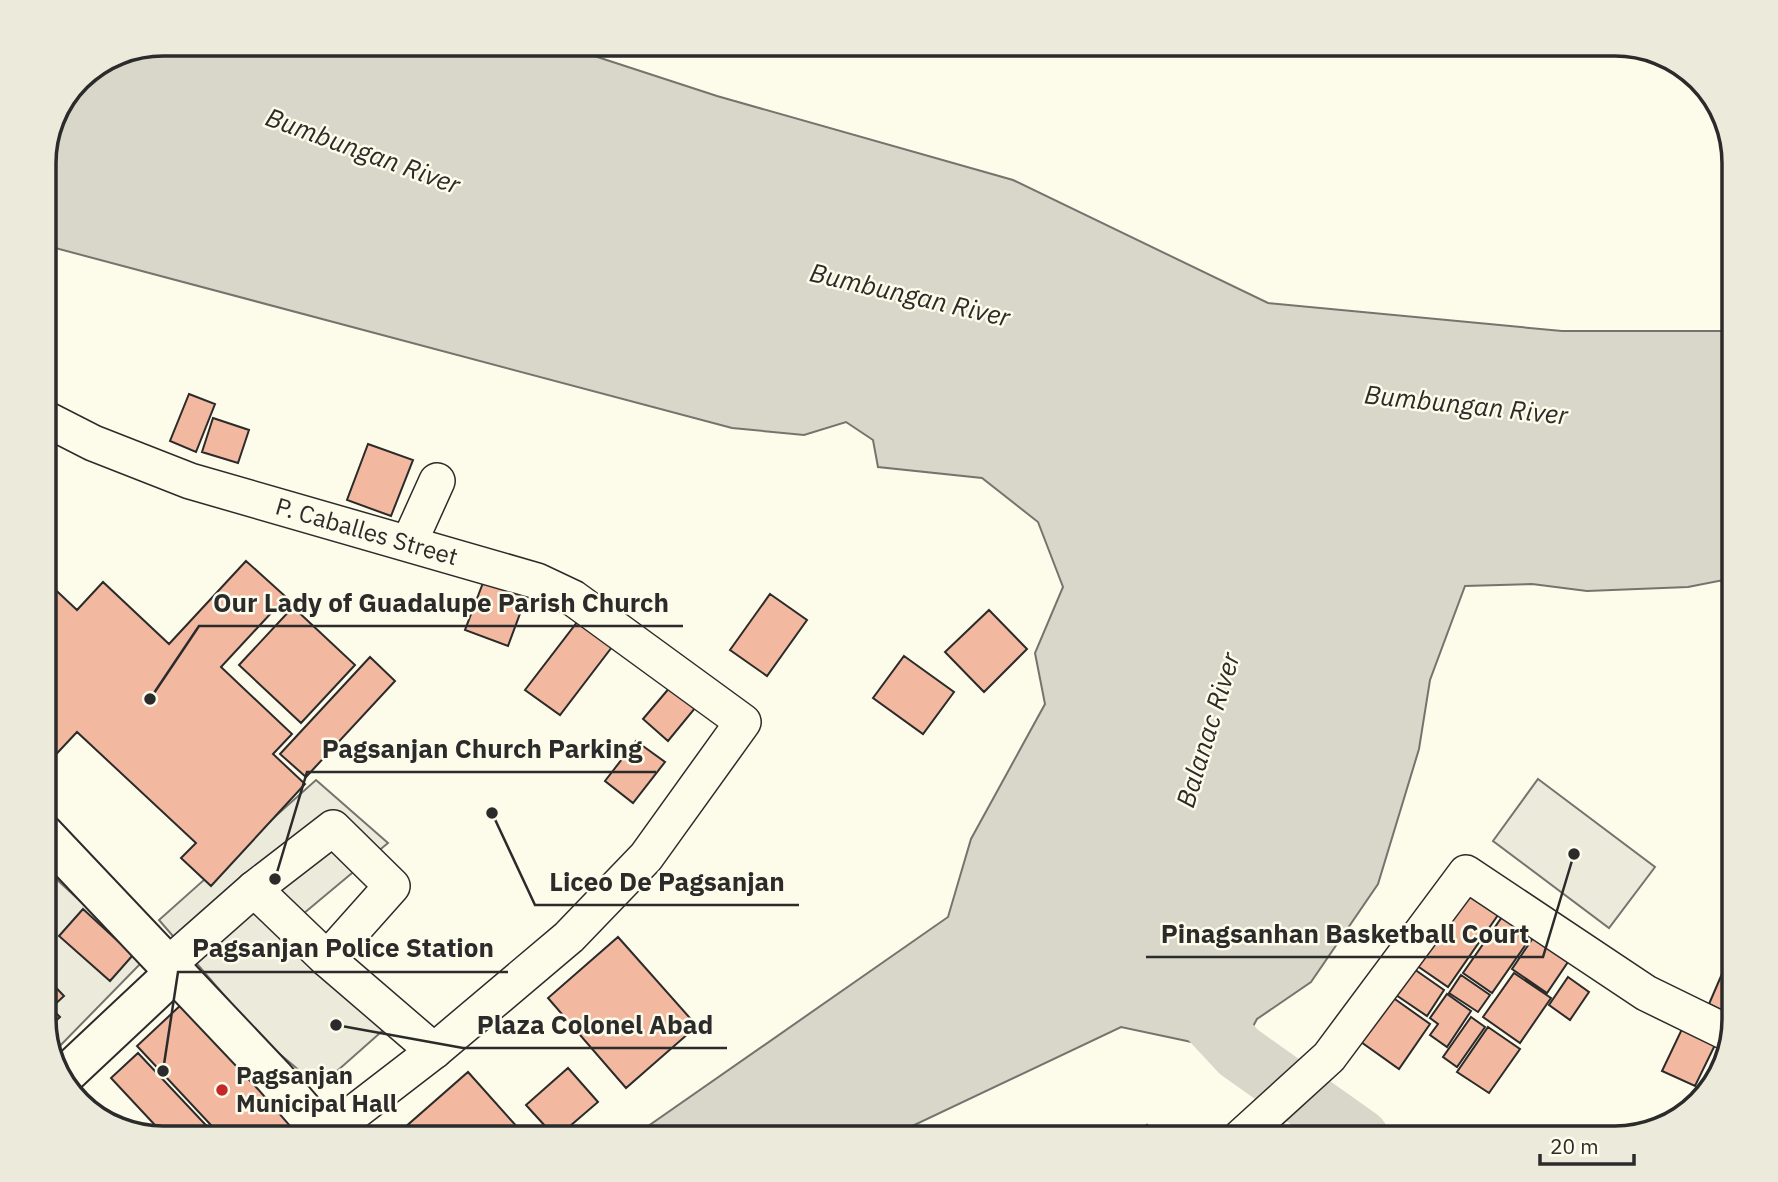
<svg xmlns="http://www.w3.org/2000/svg" width="1778" height="1182" font-family="'IBM Plex Sans',sans-serif">
<style>
.green{fill:#ecebdb;stroke:#74746e;stroke-width:2}
.parking{fill:#eceadb;stroke:#74746e;stroke-width:2}
.water{fill:#d8d7c9;stroke:#74746e;stroke-width:2}
.lines{fill:none;stroke-linecap:round;stroke-linejoin:round}
.river{stroke:#d8d7c9;stroke-width:58}
.building{fill:#f2b8a0;stroke:#2b2b2b;stroke-width:2}
.minor-casing{stroke:#2b2b2b;stroke-width:38}
.major-casing{stroke:#2b2b2b;stroke-width:42}
.minor{stroke:#fdfbea;stroke-width:35}
.major{stroke:#fdfbea;stroke-width:38}
.poi-dot{fill:#c62828;stroke:#fdfbea;stroke-width:2.5}
.labels{text-anchor:middle;stroke-width:5;stroke-linejoin:round;paint-order:stroke}
.street-label{font-size:24px;fill:#2b2b2b;stroke:#fdfbea}
.poi-label{font-size:24px;font-weight:bold;fill:#2b2b2b;stroke:#fdfbea;text-anchor:start}
.water-label{font-size:26px;font-style:italic;fill:#2b2b2b;stroke:#fdfbea}
.rim{fill:none;stroke:#2b2b2b;stroke-width:3.5}
.leader{fill:none;stroke:#2b2b2b;stroke-width:2.5}
.callout-dot{fill:#2b2b2b;stroke:#fdfbea;stroke-width:2.5}
.callout-label{font-size:26px;text-anchor:middle;font-weight:bold;fill:#2b2b2b;stroke:#fdfbea;stroke-width:5;stroke-linejoin:round;paint-order:stroke}
</style>
<rect width="100%" height="100%" fill="#fdfbea"/>
<path class="green" d="M1538,779L1655,867L1609,928L1493,841Z
M53,876L144,960L52,1054L44,1026V885Z"/>
<path class="parking" d="M316,780L388,843L303,914L406,1010L319,1087L263,1040L159,920Z"/>
<path class="water" d="M576,50L717,96L1013,180L1268,303L1562,331H1734V578L1688,587L1587,591L1532,584L1465,586L1430,680L1419,749L1378,884L1311,982L1257,1019L1239,1052L1121,1027L887,1138H631L948,917L971,839L1045,704L1035,653L1063,587L1038,522L982,478L878,467L873,440L846,422L804,435L732,428L44,245V156L79,78L118,53Z"/>
<g class="lines">
<path class="river" d="M1185,994L1239,1052L1360,1138"/>
</g>
<path class="building" d="M189,394L215,404L196,452L170,441Z
M213,418L249,430L238,463L202,452Z
M368,444L413,460L391,516L347,500Z
M246,561L286,597L221,667L292,734L273,754L305,784L211,886L181,858L196,843L77,732L47,764L44,762V579L77,610L103,582L169,644Z
M486,575L528,592L508,646L465,630Z
M770,594L807,620L767,676L730,650Z
M293,607L355,665L301,723L239,665Z
M989,610L1027,649L984,692L945,652Z
M578,621L612,647L560,715L525,690Z
M904,656L954,692L923,734L873,698Z
M370,657L395,681L306,777L280,754Z
M671,686L696,707L668,741L643,719Z
M636,741L665,762L633,803L605,781Z
M1466,894L1498,915L1448,987L1416,965Z
M83,909L133,955L110,981L59,936Z
M1502,917L1531,937L1492,993L1463,973Z
M1535,935L1570,959L1547,993L1512,969Z
M618,937L697,1026L626,1088L548,998Z
M1734,946V1016L1709,1004Z
M1414,969L1444,990L1427,1016L1396,995Z
M1514,973L1551,998L1520,1043L1483,1017Z
M44,975L64,996L51,1008L60,1017L45,1031Z
M1461,975L1490,995L1478,1012L1449,993Z
M1568,977L1589,992L1570,1020L1549,1005Z
M1447,994L1471,1011L1447,1047L1430,1035L1438,1024L1430,1018Z
M1392,997L1430,1024L1399,1069L1361,1042Z
M183,1003L302,1138H223L137,1046Z
M1471,1017L1485,1027L1457,1067L1443,1057Z
M1488,1027L1520,1049L1489,1093L1457,1072Z
M1682,1029L1715,1045L1695,1086L1662,1071Z
M138,1053L218,1138H167L111,1078Z
M568,1068L598,1102L556,1138L526,1105Z
M468,1072L527,1138H410L403,1129Z
M1147,1125L1159,1138H1132Z
M1101,1126L1112,1138H1087Z"/>
<g class="lines">
<g class="minor-casing">
<g id="minor">
<path id="s1" d="M44,418L93,443L190,481L537,581L573,598L743,722L646,857L569,937L434,1051L321,1138"/>
<path d="M409,543L437,481"/>
<path d="M254,889L327,959L434,1051"/>
<path d="M169,964L254,889L333,828L392,886L327,959"/>
<path d="M1240,1138L1329,1057L1466,873L1646,993L1730,1034"/>
</g>
</g>
<g class="major-casing">
<path id="major" d="M44,834L274,1077L327,1138
M61,1079L175,972"/>
</g>
<use href="#minor" class="minor"/>
<use href="#major" class="major"/>
</g>
<circle class="poi-dot" cx="222" cy="1090" r="7"/>
<g class="labels">
<g class="street-label">
<text dy="8" stroke="none"><textPath href="#s1" startOffset="343">P. Caballes Street</textPath></text>
</g>
<g class="poi-label">
<text x="236" y="1084">Pagsanjan<tspan x="236" dy="28">Municipal Hall</tspan></text>
</g>
<g class="water-label">
<text transform="translate(363 151) rotate(20)" y="9">Bumbungan River</text>
<text transform="translate(910 295) rotate(13)" y="9">Bumbungan River</text>
<text transform="translate(1466 405) rotate(6)" y="9">Bumbungan River</text>
<text transform="translate(1208 730) rotate(-73)" y="9">Balanac River</text>
</g>
</g>
<path d="M0 0H1778V1182H0ZM163 56H1615A107 107 0 0 1 1722 163V1019A107 107 0 0 1 1615 1126H163A107 107 0 0 1 56 1019V163A107 107 0 0 1 163 56Z" fill="#eceadb" fill-rule="evenodd"/>
<path class="rim" d="M163 56H1615A107 107 0 0 1 1722 163V1019A107 107 0 0 1 1615 1126H163A107 107 0 0 1 56 1019V163A107 107 0 0 1 163 56Z"/>
<path class="leader" d="M150 699L199 626H683M275 879L307 772H656M492 813L535 905H799M1574 854L1543 957H1146M163 1071L178 972H508M336 1025L463 1048H727"/>
<g class="callout-dot">
<circle cx="150" cy="699" r="7"/>
<circle cx="275" cy="879" r="7"/>
<circle cx="492" cy="813" r="7"/>
<circle cx="1574" cy="854" r="7"/>
<circle cx="163" cy="1071" r="7"/>
<circle cx="336" cy="1025" r="7"/>
</g>
<g class="callout-label">
<text x="441" y="612">Our Lady of Guadalupe Parish Church</text>
<text x="482" y="758">Pagsanjan Church Parking</text>
<text x="667" y="891">Liceo De Pagsanjan</text>
<text x="1345" y="943">Pinagsanhan Basketball Court</text>
<text x="343" y="957">Pagsanjan Police Station</text>
<text x="595" y="1034">Plaza Colonel Abad</text>
</g>
<path d="M1540 1154v10h94v-10" fill="none" stroke="#2b2b2b" stroke-width="3.5"/>
<text x="1550" y="1154" font-size="21" fill="#2b2b2b" stroke="#fdfbea" stroke-width="5" paint-order="stroke">20 m</text>
</svg>
